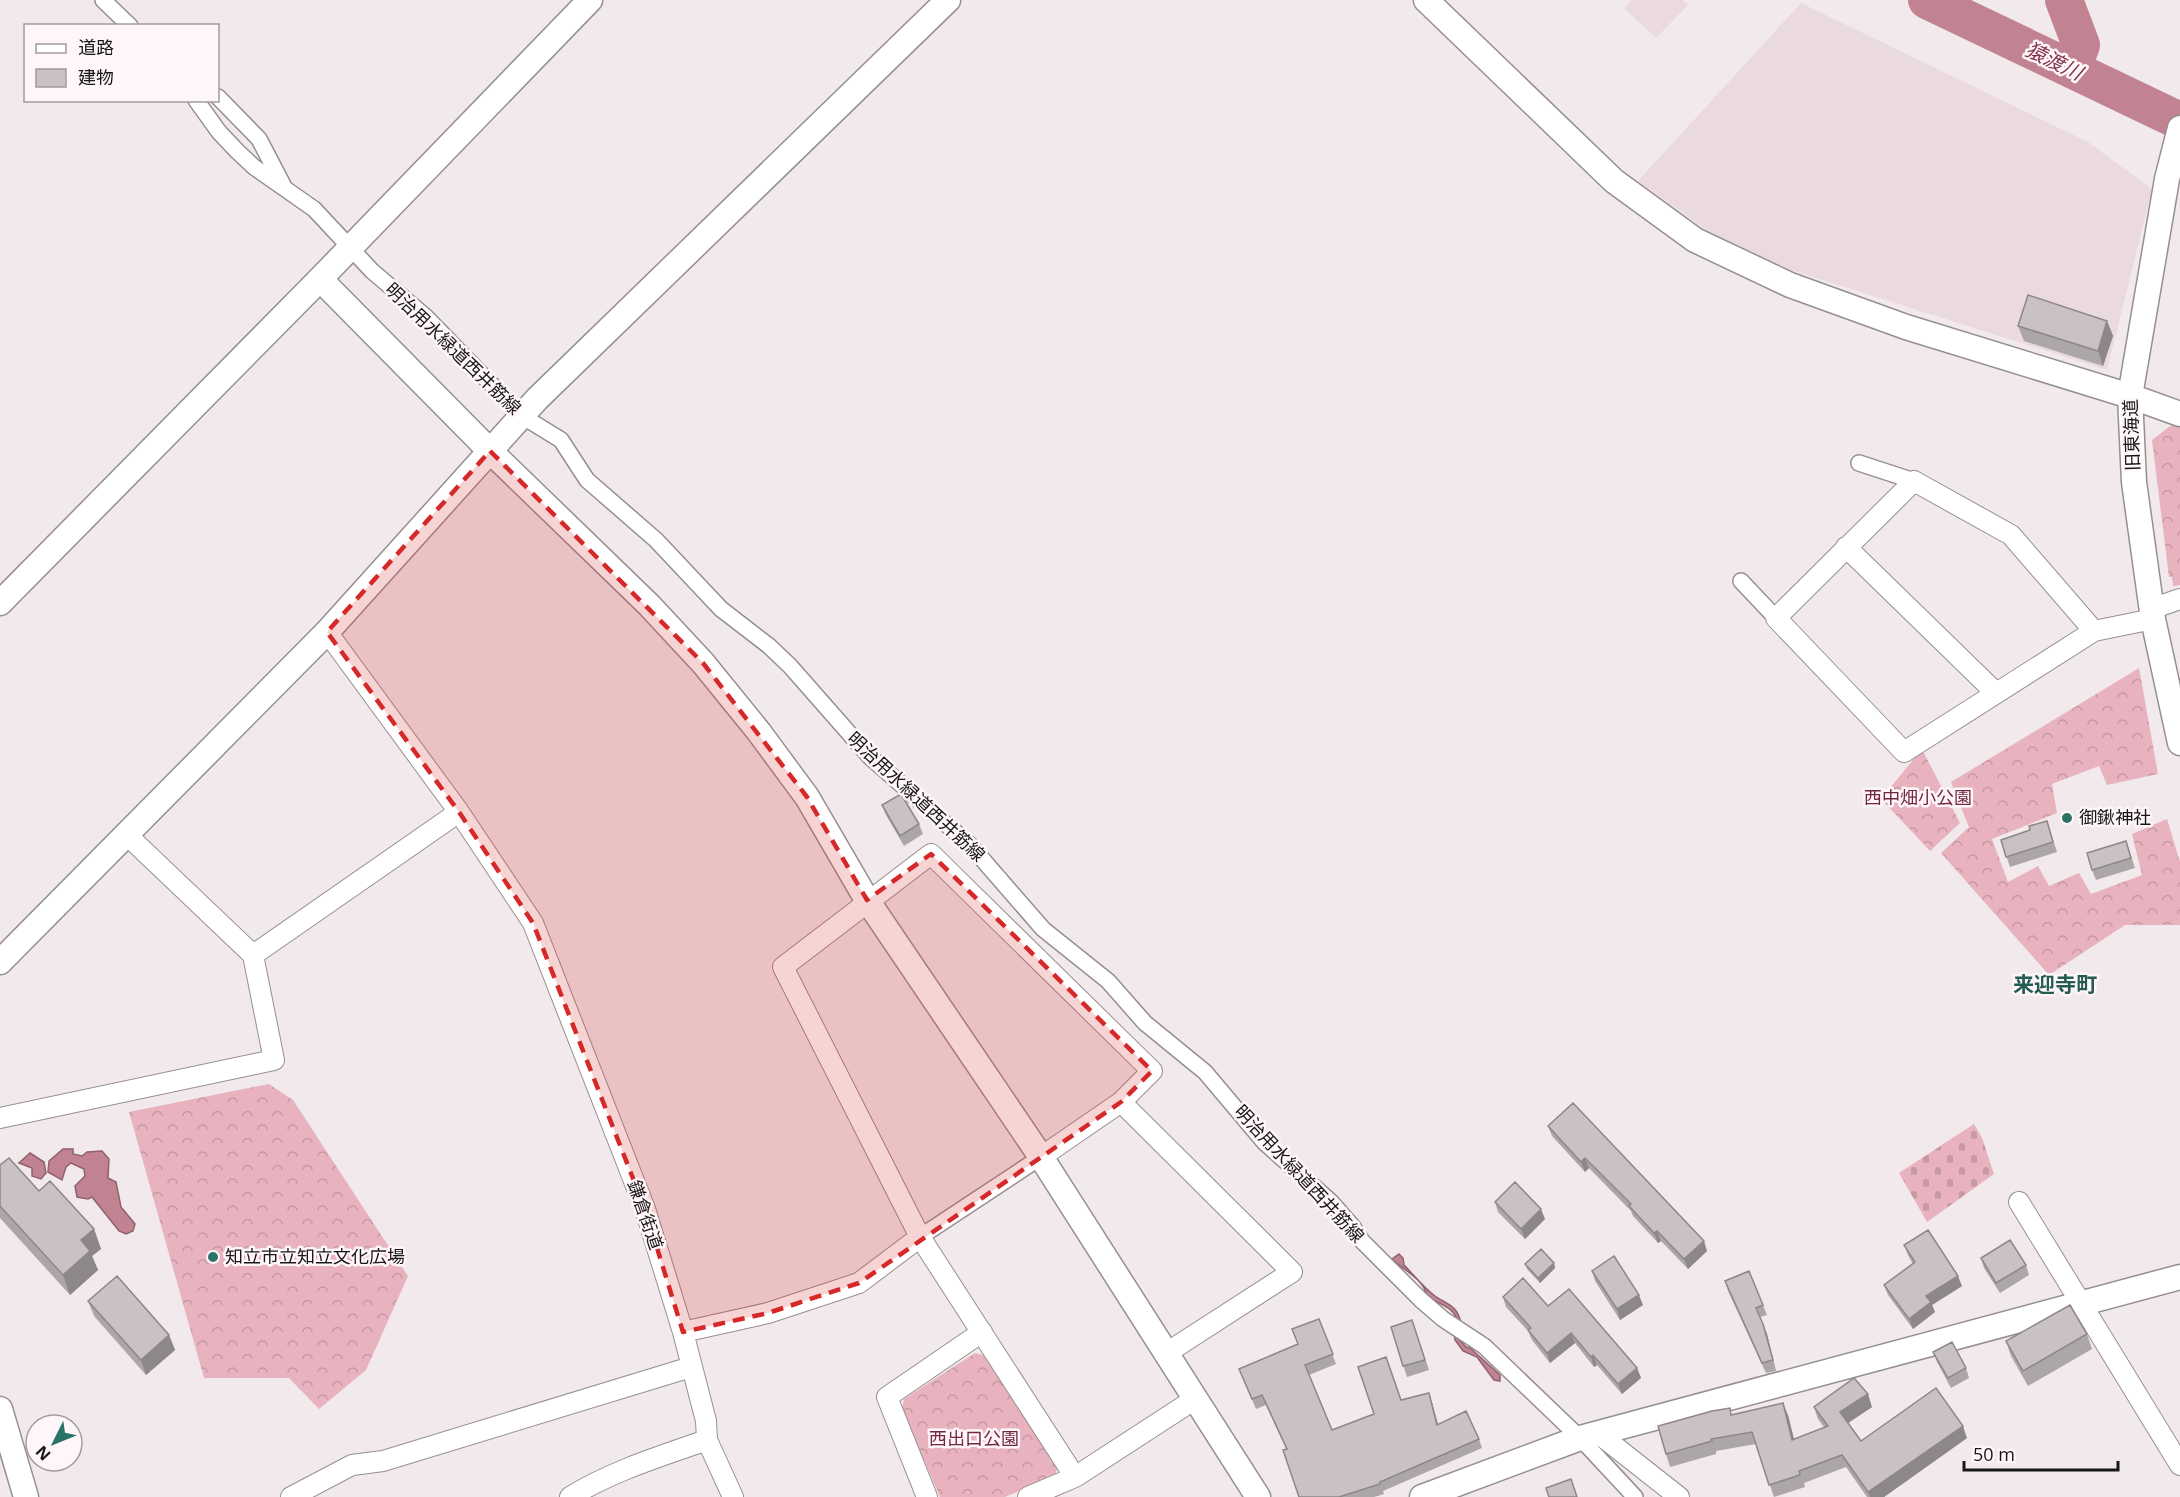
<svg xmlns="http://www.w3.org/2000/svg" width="2180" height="1497" font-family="'Open Sans','Noto Sans JP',sans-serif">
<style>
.built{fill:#ebdadd}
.forest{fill:url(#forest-crowns)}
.cemetery{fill:url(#cemetery-stones)}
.water{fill:#c18392;stroke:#8f626d;stroke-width:1.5}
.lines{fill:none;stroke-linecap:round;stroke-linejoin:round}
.river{stroke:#c18392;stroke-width:38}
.pedestrian-casing{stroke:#968f90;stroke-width:18}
.minor-casing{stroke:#968f90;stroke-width:22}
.tertiary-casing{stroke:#968f90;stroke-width:27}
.pedestrian{stroke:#fff;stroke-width:15}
.minor{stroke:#fff;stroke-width:20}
.tertiary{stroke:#fff;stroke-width:24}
.wall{fill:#ada6a8}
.shaded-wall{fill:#8d8788}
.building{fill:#c9c1c3;stroke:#8d8788;stroke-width:1.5}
.marked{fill:#d62828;fill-opacity:0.2;stroke:#d62828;stroke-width:4.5;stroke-dasharray:12 8;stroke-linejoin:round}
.poi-dot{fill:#2b7268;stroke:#fef6f8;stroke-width:2}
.labels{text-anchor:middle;stroke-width:5;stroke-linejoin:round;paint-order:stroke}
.street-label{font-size:18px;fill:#191616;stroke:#fef6f8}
.park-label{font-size:18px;fill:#722740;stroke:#fef6f8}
.poi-label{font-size:18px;fill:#191616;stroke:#fef6f8;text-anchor:start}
.water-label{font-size:20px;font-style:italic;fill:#80334b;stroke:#fef6f8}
.quarter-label{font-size:21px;font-weight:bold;fill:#245c54;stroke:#fef6f8}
</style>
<defs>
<pattern id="forest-crowns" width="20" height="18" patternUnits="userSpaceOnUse" patternTransform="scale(1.5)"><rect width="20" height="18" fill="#e8b2bf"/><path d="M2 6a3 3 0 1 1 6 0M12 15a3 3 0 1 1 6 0" fill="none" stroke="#c698a3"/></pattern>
<pattern id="cemetery-stones" width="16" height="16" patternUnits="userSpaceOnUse" patternTransform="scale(1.5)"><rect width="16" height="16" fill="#e8b2bf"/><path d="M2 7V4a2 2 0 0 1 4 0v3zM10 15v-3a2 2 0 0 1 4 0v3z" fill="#c698a3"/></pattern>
</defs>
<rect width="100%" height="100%" fill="#f1e9eb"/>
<path class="built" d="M1632,0H1682L1688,5L1656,38L1624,8Z
M1801,3L2088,142L2152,189L2107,370L1788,269L1708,231L1638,181Z"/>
<path class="forest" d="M2173,424L2180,427V585L2173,586L2172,577H2169L2152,440Z
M2139,668L2158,774L2107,785L2099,766L2052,784L2057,813L1992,839L2008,882L2038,866L2049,886L2079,873L2091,894L2142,875L2132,834L2167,819L2180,862V925H2125L2049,975L1941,853L1969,827L1951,782Z
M1922,749L1960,823L1930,851L1883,801L1885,794Z
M269,1084L293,1100L408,1276L366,1370L319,1409L289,1378H204L129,1112Z
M975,1353L986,1356L1057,1469L1055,1476L1005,1497H940L902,1409L904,1399Z"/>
<path class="cemetery" d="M1974,1124L1982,1138L1994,1174L1927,1222L1899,1173Z"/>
<path class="water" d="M63,1149H73V1154L82,1156L87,1152L102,1151L109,1159L108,1178L116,1182L121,1207L135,1224L133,1231L126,1234L119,1231L92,1197L88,1199L77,1197L75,1186L85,1176L84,1169L71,1163L66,1167L62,1180L48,1172L49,1161Z
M30,1153L44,1162L46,1173L41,1179L32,1176V1168L19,1163Z
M1399,1254L1403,1258L1404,1265C1413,1274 1424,1288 1435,1296C1448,1305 1457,1305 1461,1323L1458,1322C1453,1305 1438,1305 1426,1295C1425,1280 1402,1269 1392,1259Z
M1454,1334L1466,1347L1470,1348L1500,1375V1381L1494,1380L1477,1357L1463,1351L1455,1340Z"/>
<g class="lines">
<path class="river" d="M1927,0L2180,121
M2064,0L2081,45L2072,69"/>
<g class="pedestrian-casing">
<path id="pedestrian" d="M103,0L130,26
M218,97L259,139L283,185
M196,100L219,132L237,151L254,167L314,209L372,271L426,317L522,416L561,440L587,480L656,540L721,609L769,646L790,666L870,757L970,845L1043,929L1108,981L1145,1023L1205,1072L1264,1142L1331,1202L1353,1227L1362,1241L1421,1300L1443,1319L1484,1346L1580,1438L1635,1497
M1859,463L1914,481
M1741,581L1776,618
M920,1237L1041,1157"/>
</g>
<g class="minor-casing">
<path id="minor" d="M1846,547L1996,693
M2151,609L2180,599
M2094,631L2011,535L1914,481L1776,618L1904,752L2094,631L2153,619
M327,632L459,812L533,923L645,1209L683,1332L706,1421L707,1440L733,1497
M253,955L459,812
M0,1118L274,1060L253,955L127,835
M1041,1157L1121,1102
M2019,1202L2180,1465
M683,1332L768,1313L859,1283L920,1237
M1165,1354L1292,1272L1121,1102L1152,1071L931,854L783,967L920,1237L1075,1477L1195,1399
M1599,1434L1679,1497
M291,1497L352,1465L383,1461L691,1367
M570,1497C612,1471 661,1456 707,1440
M927,1497L887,1397L982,1332
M1028,1497L1075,1477"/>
</g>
<g class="tertiary-casing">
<path id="tertiary" d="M1426,0L1614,181L1695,240L1790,285L1906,327L2130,396L2180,414
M2180,128L2167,179L2130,396L2134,482L2153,619L2180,743
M320,279L490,451L649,605L703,663L759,732L807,797L867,900L1041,1157L1258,1497
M0,603L320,279L590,0
M0,962L327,632L537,399L948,0
M0,1409L26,1497
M1422,1497L1580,1438L2180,1277"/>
</g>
<use href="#pedestrian" class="pedestrian"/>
<use href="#minor" class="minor"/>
<use href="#tertiary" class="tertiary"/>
</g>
<path class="wall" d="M2107,321L2113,336L2103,366L2024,341L2018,326Z
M882,805L919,824L923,834L904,846L886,815Z
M2047,821L2057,852L2010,867L2001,840L2030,830Z
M2126,841L2135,868L2096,880L2092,870Z
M1548,1126L1707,1251L1688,1269L1661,1241L1658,1243L1633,1216L1631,1211L1589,1168L1585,1172L1552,1136Z
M0,1165L94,1229L101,1249L92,1256L98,1270L70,1295L0,1218Z
M1495,1202L1545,1219L1525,1239L1498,1212Z
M1904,1245L1962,1286L1932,1305L1935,1312L1913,1329L1888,1295L1884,1285L1913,1264L1908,1255Z
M1981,1258L2026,1265L2029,1275L2000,1293L1984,1268Z
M1554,1263L1555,1268L1540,1283L1527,1269L1525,1264Z
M1592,1271L1643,1305L1620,1320L1595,1281Z
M1725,1281L1763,1305L1767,1315L1760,1317L1767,1334L1776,1371L1766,1373L1728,1291Z
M1503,1297L1548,1306L1637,1368L1641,1378L1622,1394L1597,1365L1594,1367L1575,1343L1550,1363L1532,1340L1528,1331L1506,1307Z
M88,1301L169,1335L175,1350L146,1375L94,1316Z
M1319,1319L1336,1364L1309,1375L1332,1430L1374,1414L1401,1400L1432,1403L1438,1425L1479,1439L1482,1448L1383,1491L1384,1494L1374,1497H1299L1286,1449L1266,1405L1256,1409L1239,1369L1298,1344Z
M1412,1320L1429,1370L1407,1377L1391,1327Z
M2087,1334L2092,1349L2028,1386L2011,1356L2006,1341Z
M1933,1352L1966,1368L1969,1378L1951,1388L1937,1362Z
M1814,1407H1872L1848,1423L1861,1441L1967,1438L1884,1497H1867L1846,1467L1804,1483L1805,1487L1774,1497L1756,1444L1716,1451V1454L1670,1467L1666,1454L1733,1414L1788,1415L1794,1439L1824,1427L1818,1419Z"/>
<path class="shaded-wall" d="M2107,321L2113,336L2103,366L2098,351Z
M1585,1158L1589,1168L1585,1172L1581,1162Z
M1541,1209L1545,1219L1525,1239L1521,1229Z
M94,1229L101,1249L92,1256L98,1270L70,1295L63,1275L81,1240Z
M1657,1231L1661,1241L1658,1243L1654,1233Z
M1704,1241L1707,1251L1688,1269L1684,1259Z
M1554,1263L1555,1268L1540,1283L1538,1278Z
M1958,1276L1962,1286L1932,1305L1935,1312L1913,1329L1909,1319L1926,1296Z
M1639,1295L1643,1305L1620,1320L1617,1309Z
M1763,1324L1767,1334L1776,1371L1773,1360Z
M1571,1333L1575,1343L1550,1363L1547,1353Z
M169,1335L175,1350L146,1375L141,1360Z
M1593,1355L1597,1365L1594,1367L1591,1357Z
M1637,1368L1641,1378L1622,1394L1618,1384Z
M1429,1393L1432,1403L1441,1435L1437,1425Z
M1868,1394L1872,1407L1845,1425L1840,1412Z
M1783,1403L1788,1415L1797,1452L1792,1440Z
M1963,1426L1967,1438L1884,1497H1870L1868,1492Z"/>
<path class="building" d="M2028,295L2107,321L2098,351L2018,326Z
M901,794L919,824L900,836L882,805Z
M2047,821L2053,842L2006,857L2001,840L2030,830L2029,826Z
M2126,841L2131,858L2092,870L2087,853Z
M1573,1103L1704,1241L1684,1259L1657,1231L1654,1233L1629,1206L1631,1204L1585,1158L1581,1162L1548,1126Z
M9,1158L39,1191L50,1181L94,1229L81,1240L90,1251L63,1275L0,1206V1165Z
M1515,1182L1541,1209L1521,1229L1495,1202Z
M1928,1230L1958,1276L1926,1296L1931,1302L1909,1319L1884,1285L1915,1262L1904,1245Z
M2010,1240L2026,1265L1996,1283L1981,1258Z
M1541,1249L1554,1263L1538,1278L1525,1264Z
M1614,1256L1639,1295L1617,1309L1592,1271Z
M1749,1271L1763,1305L1756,1308L1763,1324L1773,1360L1762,1363L1725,1281Z
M117,1276L169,1335L141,1360L88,1301Z
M1523,1278L1548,1306L1569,1289L1637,1368L1618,1384L1593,1355L1591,1357L1571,1333L1547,1353L1528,1330L1531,1328L1503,1297Z
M2070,1305L2087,1334L2023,1371L2006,1341Z
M1319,1319L1333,1354L1305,1365L1332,1430L1374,1414L1358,1367L1386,1357L1401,1400L1429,1393L1437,1425L1466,1411L1479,1439L1380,1482V1484L1339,1497H1299L1283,1450L1287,1449L1262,1395L1252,1399L1239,1369L1298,1344L1292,1329Z
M1412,1320L1425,1360L1403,1366L1391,1327Z
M1952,1342L1966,1368L1948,1378L1933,1352Z
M1854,1378L1868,1394L1840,1412L1861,1441L1936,1388L1963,1426L1868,1492L1842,1455L1799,1471L1800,1475L1769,1485L1752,1432L1711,1439L1712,1441L1666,1454L1658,1426L1712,1411L1730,1408L1731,1415L1783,1403L1792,1440L1828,1426L1814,1407Z
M1571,1479L1577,1497H1549L1546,1488Z"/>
<path class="marked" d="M490,451L703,663L807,797L867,900L931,854L1152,1071L1121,1102L859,1283L768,1313L683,1332L645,1209L533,923L459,812L327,632Z"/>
<g class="poi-dot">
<circle cx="2067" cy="818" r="6"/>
<circle cx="213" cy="1257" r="6"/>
</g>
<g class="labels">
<g class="street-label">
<text transform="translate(453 349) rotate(44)" y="6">明治用水緑道西井筋線</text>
<text transform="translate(2132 435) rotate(-92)" y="6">旧東海道</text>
<text transform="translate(916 797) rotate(43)" y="6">明治用水緑道西井筋線</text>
<text transform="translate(1299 1174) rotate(47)" y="6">明治用水緑道西井筋線</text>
<text transform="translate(645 1215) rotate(71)" y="6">鎌倉街道</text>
</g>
<g class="park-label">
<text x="1918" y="804">西中畑小公園</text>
<text x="974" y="1445">西出口公園</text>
</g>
<g class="poi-label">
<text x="2079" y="824">御鍬神社</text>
<text x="225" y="1263">知立市立知立文化広場</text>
</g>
<g class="water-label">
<text transform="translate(2054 61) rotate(26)" y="7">猿渡川</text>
</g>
<g class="quarter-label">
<text x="2055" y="992">来迎寺町</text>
</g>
</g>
<rect x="24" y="24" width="195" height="78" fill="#fef6f8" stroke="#a29c9e" stroke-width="1.5"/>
<rect x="36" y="44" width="30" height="9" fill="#ffffff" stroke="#a29c9e" stroke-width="1.5"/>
<text x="78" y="54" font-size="18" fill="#191616">道路</text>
<rect x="36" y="69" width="30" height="18" fill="#c9c1c3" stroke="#a29c9e" stroke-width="1.5"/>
<text x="78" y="84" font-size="18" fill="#191616">建物</text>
<g transform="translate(54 1443) rotate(227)"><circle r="28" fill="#fef6f8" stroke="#a29c9e" stroke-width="1.5"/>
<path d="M0-4.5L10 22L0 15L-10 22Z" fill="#2b7268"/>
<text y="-9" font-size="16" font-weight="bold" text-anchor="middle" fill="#191616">N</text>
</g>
<path d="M1964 1461v9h154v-9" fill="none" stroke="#191616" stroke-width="3"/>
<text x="1973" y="1461" font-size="18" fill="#191616" stroke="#fef6f8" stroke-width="4.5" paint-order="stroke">50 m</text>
</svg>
